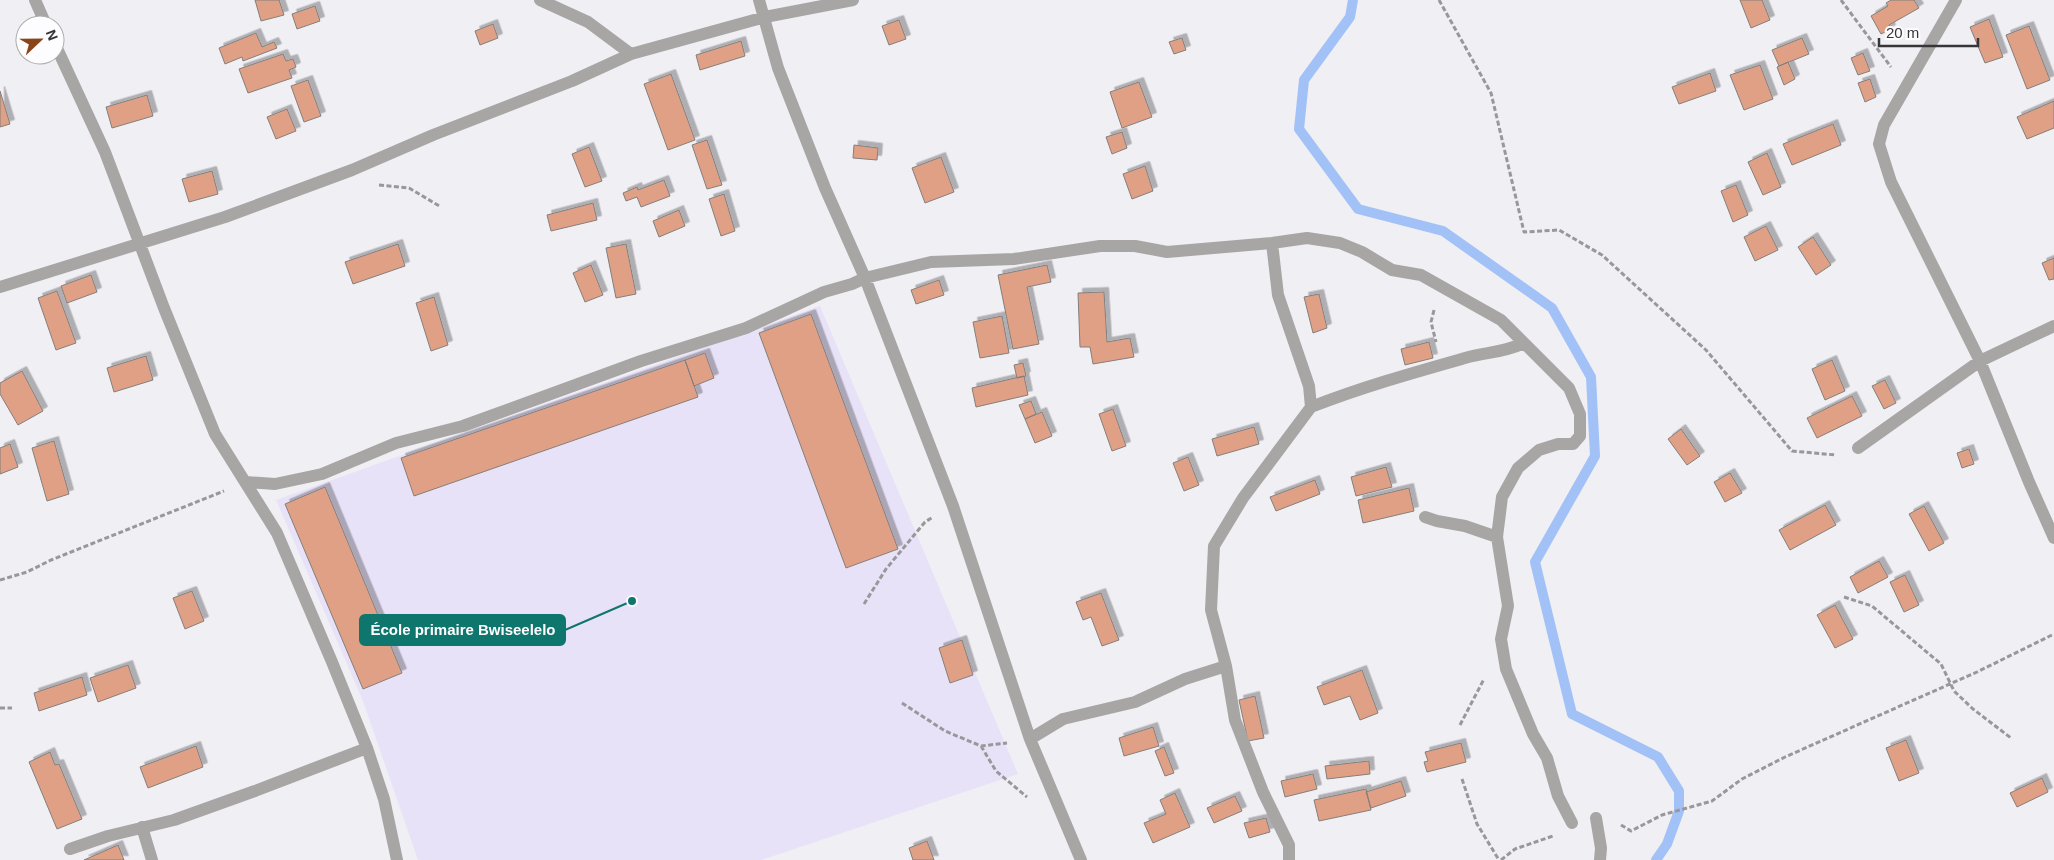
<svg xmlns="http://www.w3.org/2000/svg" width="2054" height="860" font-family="Arial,sans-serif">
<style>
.education{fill:#e8e2f8}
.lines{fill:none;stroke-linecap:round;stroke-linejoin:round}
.stream{stroke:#a1c1f7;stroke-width:10}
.building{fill:#dfa085;stroke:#837f7d;filter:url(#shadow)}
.path{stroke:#98989b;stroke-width:3;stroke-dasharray:5 2.5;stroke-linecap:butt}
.minor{stroke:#a7a6a4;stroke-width:12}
.leader{fill:none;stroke:#0f766e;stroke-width:2}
.callout-dot{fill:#0f766e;stroke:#fdfdff;stroke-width:2}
.callout{fill:#0f766e;stroke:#0f766e;stroke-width:2}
.callout-label{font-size:15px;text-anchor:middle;font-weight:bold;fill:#fff}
</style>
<defs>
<filter id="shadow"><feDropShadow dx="4.5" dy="-4.5" stdDeviation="0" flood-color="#0004"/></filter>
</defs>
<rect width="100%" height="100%" fill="#efeff4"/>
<path class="education" d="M820,306L1018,774L761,860H418L363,701L276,500Z"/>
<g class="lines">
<path class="stream" d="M1353,0L1350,17L1304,80L1299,129L1358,209L1443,231L1552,308L1591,377L1595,456L1535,562L1572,714L1658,757L1679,791V811L1667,844L1656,860"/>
</g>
<path class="building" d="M255,0H279L284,15L261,21Z
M1740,0H1762L1770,20L1751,28Z
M1891,0H1914L1919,8L1889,25L1891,29L1881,34L1871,16L1888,6L1886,3Z
M315,6L320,21L297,29L292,14Z
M1989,19L2003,57L1985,63L1970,27Z
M899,20L906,39L889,45L882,26Z
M493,24L498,38L480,45L475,31Z
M2029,26L2050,80L2027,89L2006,35Z
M256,33L262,47L274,42L277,48L243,61L242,57L225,64L219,48Z
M1182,38L1186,50L1174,54L1169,42Z
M1802,38L1809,54L1779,66L1772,50Z
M741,41L745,56L700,70L696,55Z
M1863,53L1870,71L1858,75L1851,58Z
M283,54L286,61L293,59L296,67L289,70L292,78L248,93L239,69Z
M1788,62L1795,79L1784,85L1777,67Z
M1760,65L1773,99L1744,110L1730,75Z
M1710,73L1716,91L1679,104L1672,87Z
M671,74L695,140L668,150L644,84Z
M1870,79L1876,97L1865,102L1858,83Z
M308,80L321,116L304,122L291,86Z
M1139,82L1152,117L1122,128L1110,92Z
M0,91L10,124L0,127Z
M147,95L153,116L112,128L106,107Z
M2054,101V128L2027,139L2017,117Z
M287,109L296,131L276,139L267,117Z
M1833,124L1841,145L1792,165L1783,144Z
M1122,132L1127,148L1112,154L1106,137Z
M707,140L722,185L707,189L692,145Z
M854,145L878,148L877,160L853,158Z
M589,147L602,181L585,187L572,154Z
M1767,153L1781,187L1763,195L1748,162Z
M941,157L954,192L925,203L912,168Z
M1145,166L1153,191L1132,199L1123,174Z
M212,171L218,194L189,202L182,179Z
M664,180L670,196L641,207L637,197L626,201L623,193L637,187L638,190Z
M1736,185L1748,215L1733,222L1721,191Z
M724,194L735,231L721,236L709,199Z
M593,203L597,220L551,231L547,215Z
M679,210L685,226L659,237L653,221Z
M1766,226L1778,250L1755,261L1744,237Z
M1813,237L1831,265L1816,275L1798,247Z
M398,244L405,266L353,284L345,262Z
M626,244L636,294L616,298L606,248Z
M2054,258V279L2049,280L2042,263Z
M591,265L603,295L585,302L573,273Z
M1047,265L1051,282L1027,287L1039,344L1013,349L998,275Z
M91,275L97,292L67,303L61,286Z
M939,280L944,295L916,304L911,290Z
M57,291L76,343L56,350L38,298Z
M1104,292L1107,342L1130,338L1134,357L1093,364L1090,347H1080L1078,293Z
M1319,294L1327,328L1313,333L1304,297Z
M434,297L448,345L431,351L416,303Z
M811,314L898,549L846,568L759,333Z
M1002,316L1009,353L980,358L973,322Z
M1429,342L1433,358L1405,365L1401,349Z
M705,353L714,378L694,386L685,360Z
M146,356L153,380L114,392L107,368Z
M685,360L698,397L414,496L401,458Z
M1832,360L1845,391L1825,400L1812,369Z
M1023,363L1026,376L1017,378L1014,365Z
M22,371L43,411L18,425L0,394V383Z
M1024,376L1028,395L976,407L972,388Z
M1885,380L1896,403L1884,409L1872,386Z
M1852,396L1862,416L1817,438L1807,418Z
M1031,401L1036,414L1025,419L1019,405Z
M1113,409L1126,446L1112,451L1099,414Z
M1042,412L1052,436L1035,443L1025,419Z
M1254,427L1259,444L1217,456L1212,439Z
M1681,429L1700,456L1687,465L1668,439Z
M54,441L69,494L47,501L32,448Z
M10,444L18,467L0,474V448Z
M1969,449L1974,464L1962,468L1957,453Z
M1188,457L1199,485L1184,491L1173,463Z
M1386,467L1392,487L1356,496L1351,477Z
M1730,473L1742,493L1725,502L1714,482Z
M1315,480L1320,494L1276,511L1270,497Z
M325,487L402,673L363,689L285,504Z
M1409,488L1414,511L1363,523L1358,500Z
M1825,505L1836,525L1790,550L1779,530Z
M1924,506L1944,543L1929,551L1909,514Z
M1879,561L1888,577L1858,593L1850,577Z
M1905,575L1919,605L1904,612L1890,582Z
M192,591L204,621L185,629L173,598Z
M1101,593L1119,640L1102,646L1091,617L1083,620L1076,602Z
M1835,605L1853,639L1835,648L1817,615Z
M962,640L973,675L950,683L939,648Z
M128,665L136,688L98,702L90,678Z
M1362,670L1378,713L1360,720L1350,696L1324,705L1317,687Z
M82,677L87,695L39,711L34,693Z
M1255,696L1264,738L1248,741L1239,700Z
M1153,727L1159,746L1124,756L1119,738Z
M1906,740L1919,773L1899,781L1886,748Z
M1461,743L1466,762L1427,772L1424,762L1428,761L1425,752Z
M196,746L203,767L148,788L140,767Z
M1164,747L1174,773L1165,776L1155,751Z
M50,752L55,765L59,764L82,819L57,829L29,762Z
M1369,761L1370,774L1327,779L1325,766Z
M1313,774L1317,789L1285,797L1281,781Z
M2042,778L2048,792L2017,807L2010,793Z
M1401,781L1406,796L1371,808L1366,792Z
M1366,789L1371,810L1319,821L1314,800Z
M1175,793L1190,827L1153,843L1144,823L1166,814L1160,800Z
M1235,796L1242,811L1214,823L1207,808Z
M1266,818L1270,832L1249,838L1244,823Z
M927,841L934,860H913L909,848Z
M118,845L124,860H84Z"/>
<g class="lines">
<path class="path" d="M1439,0L1491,93L1524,232L1559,230L1602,255L1706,350L1792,451L1836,455
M1841,0L1891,67
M379,185L409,188L441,207
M1434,310L1431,322L1436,342
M0,580L27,572L51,560L224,491
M1844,597L1872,606L1941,664L1954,691L1973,709L2011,738
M864,604L886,569L925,522L933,517
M902,703L945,731L981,746L1007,743
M0,708H12
M1460,725L1484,679
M981,746L996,771L1027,797
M1462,779L1477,824L1499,860
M1621,825L1631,831L1662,815L1712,801L1742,779L1785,757L1977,672L2054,634
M1501,860L1515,849L1553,836"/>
<path class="minor" d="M35,0L46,25
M540,0L588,22L631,54
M759,0L778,68L825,188L865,278L953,506L1030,739L1081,860
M1956,0L1884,125L1879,144L1891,182L1980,361L2029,482L2054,538
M55,44L105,152L164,308L215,434L277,533L332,662L367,748L384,799L397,860
M1272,243L1278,295L1309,386L1311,407L1243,498L1214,546L1211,610L1226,666L1235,720L1263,792L1289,845V860
M0,287L225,217L352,170L433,135L572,81L631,54L765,17L853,0
M1311,407C1362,387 1412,373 1465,358C1486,352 1503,353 1524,343
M1858,448L1980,361L2054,326
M245,482L275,484L322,474L396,443L463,426L641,361L746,328L824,292L852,284L865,278L931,262L1014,259L1100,246H1135L1167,252L1272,243L1307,238L1340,243L1362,252L1392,270L1421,275L1501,320L1569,388L1580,414V436L1573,444H1558L1539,450L1518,468L1502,497L1497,537L1508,606L1501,639L1506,669L1533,734L1547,758L1558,796L1572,823
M1425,517L1437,521L1465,526L1497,537
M1030,739L1063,719L1135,702L1185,679L1226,666
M1596,818L1601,848L1600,860
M142,827L152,860
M70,849L108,836L174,820L255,791L367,748"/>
</g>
<path class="leader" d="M632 601L565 630"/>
<circle class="callout-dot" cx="632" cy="601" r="5"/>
<rect class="callout" x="360" y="615" width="205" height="30" rx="5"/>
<g class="callout-label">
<text x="463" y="635">École primaire Bwiseelelo</text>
</g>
<g transform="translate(40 40) rotate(68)"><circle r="24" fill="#fdfdff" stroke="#adadaf"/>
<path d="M0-4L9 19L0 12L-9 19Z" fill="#89441a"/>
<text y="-8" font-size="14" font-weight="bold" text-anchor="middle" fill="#363638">N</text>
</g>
<path d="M1879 38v8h99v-8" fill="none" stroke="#363638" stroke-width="2.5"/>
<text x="1886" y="38" font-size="15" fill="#363638" stroke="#fdfdff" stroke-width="4" paint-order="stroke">20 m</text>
</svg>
